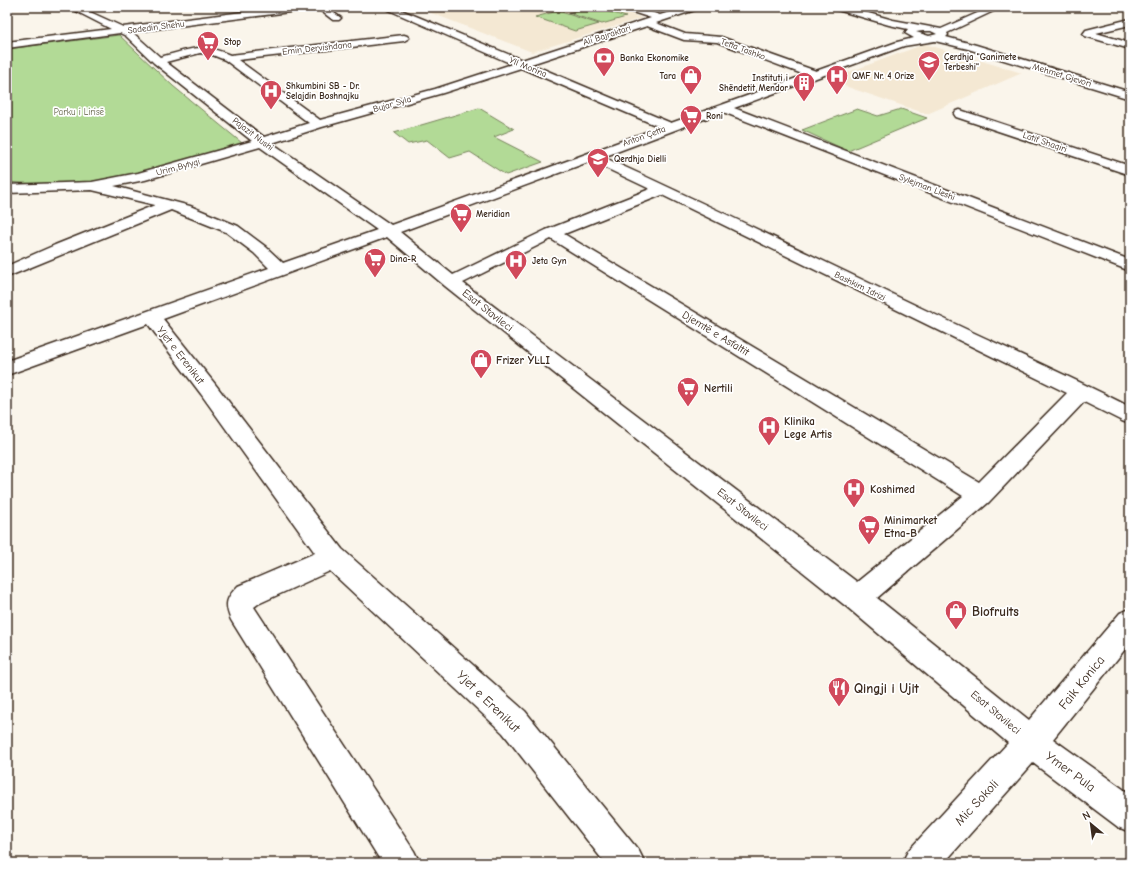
<svg xmlns="http://www.w3.org/2000/svg" width="1137" height="870" font-family="'Comic Neue',sans-serif">
<style>
.built{fill:#f4e8d3}
.green{fill:#b2da96;stroke:#76825a}
.lines{fill:none;stroke-linecap:round;stroke-linejoin:round}
.minor-casing{stroke:#3b2a1e;stroke-width:3}
.minor{fill:#fff;fill-rule:evenodd}
.labels{text-anchor:middle;stroke-width:3.5;stroke-linejoin:round;paint-order:stroke}
.far-street-label{font-size:9px;fill:#3b2a1e;stroke:#fff}
.far-poi-label{font-size:9px;font-weight:bold;fill:#3b2a1e;stroke:#fff;text-anchor:start}
.far-park-label{font-size:9px;fill:#5f5f42;stroke:#fff}
.street-label{font-size:11px;fill:#3b2a1e;stroke:#fff}
.poi-label{font-size:11px;font-weight:bold;fill:#3b2a1e;stroke:#fff;text-anchor:start}
.near-poi-label{font-size:13px;font-weight:bold;fill:#3b2a1e;stroke:#fff;text-anchor:start}
.near-street-label{font-size:13px;fill:#3b2a1e;stroke:#fff}
</style>
<rect width="100%" height="100%" fill="#faf5eb"/>
<filter id="ink" filterUnits="userSpaceOnUse"><feTurbulence type="fractalNoise" baseFrequency=".025" numOctaves="2"/><feDisplacementMap in="SourceGraphic" scale="8" xChannelSelector="R" yChannelSelector="G"/><feConvolveMatrix kernelMatrix="1 2 1 2 8 2 1 2 1" color-interpolation-filters="sRGB"/></filter>
<g filter="url(#ink)">
<path class="built" d="M416,7H608L642,18L532,52Z
M925,44L1022,73L927,114L827,80Z"/>
<path class="green" d="M590,7H594L626,17L602,24L568,13Z
M558,11L599,24L575,31L535,17Z
M119,35L173,86L242,143L166,170L67,186L7,182V49Z
M479,108L514,129L494,137L543,162L506,175L470,152L450,158L427,140L408,144L394,133Z
M857,109L878,116L901,109L927,118L848,151L802,130Z"/>
<g class="lines">
<g class="minor-casing">
<path id="minor" d="M68,7H79L123,27L284,7H309L305,10L132,32L160,57C190,50 200,42 230,55L404,35L407,36L409,38L404,41L238,60L320,120L435,89L512,64L382,7H394L522,60L651,18L623,9L622,7H635L660,15L686,7H699L698,9L656,23L685,34L721,37L816,71L897,42L914,38L905,33L908,29L889,25L834,9L833,7H847L893,20L941,29L991,7H1002L947,33L948,35L946,37L976,45L1130,92V99L968,49L935,41L904,46L734,108L1130,260V271L723,112L603,157C709,205 814,257 919,307C990,341 1061,372 1130,407V424L1122,421L1084,402L989,502L877,598L1029,720L1120,613L1130,609V643L1053,739L1130,794V832L1118,827L1033,763L944,863H902L908,851L1008,743L847,607L445,286L387,237L163,319L215,384L342,549L525,711L639,851L645,863H605L503,733L330,571L258,604L254,607L414,851L420,863H382L231,620C224,604 226,598 238,586L315,553L201,394L148,324L7,375V361L269,268L254,253L226,232L171,210L7,277V266L55,245L155,205L92,190L7,193V185L92,182L138,173L252,141L154,63L126,36L120,33L7,48V42L111,29ZM647,26L684,40L717,42L805,75L671,123L531,64ZM923,31H931L937,34L929,36L916,32ZM200,53L210,54L225,60L309,123L264,137L166,62ZM521,68L660,127L391,225L272,143L322,127L443,93ZM260,147L377,230L283,263L266,247L238,226L190,206L114,186L145,180ZM591,161L650,189L546,230L453,275L400,232ZM662,195L1067,393L979,482L564,234ZM551,239L963,496L857,582L463,283Z
M316,7H326L341,18L339,20H333Z
M1130,19V25L1096,33L1130,43V49L1085,36L1083,34L1086,30Z
M960,110L1130,166V175L956,117L954,114L956,111Z"/>
</g>
<use href="#minor" class="minor"/>
</g>
</g>
<defs>
<g id="supermarket-pin" transform="scale(1.15)"><path d="M0 17L-7.5 6A9.5 9.5 0 1 1 7.5 6Z" fill="#d1495b" stroke="#fff"/><path d="M-6-5.5h2.5l.6 2H6L4.5 2H-2.5L-4.4-4H-6ZM-1.5 3.2a1.3 1.3 0 1 0 .1 0ZM3 3.2a1.3 1.3 0 1 0 .1 0Z" fill="#fff"/></g>
<g id="bank-pin" transform="scale(1.15)"><path d="M0 17L-7.5 6A9.5 9.5 0 1 1 7.5 6Z" fill="#d1495b" stroke="#fff"/><path d="M-6-4H6V4H-6ZM0-2.3a2.3 2.3 0 1 0 0 4.6a2.3 2.3 0 1 0 0-4.6Z" fill="#fff"/></g>
<g id="school-pin" transform="scale(1.15)"><path d="M0 17L-7.5 6A9.5 9.5 0 1 1 7.5 6Z" fill="#d1495b" stroke="#fff"/><path d="M0-5L7-2L0 1L-7-2ZM-4 1L0 2.5L4 1V4Q0 6-4 4Z" fill="#fff"/></g>
<g id="shop-pin" transform="scale(1.15)"><path d="M0 17L-7.5 6A9.5 9.5 0 1 1 7.5 6Z" fill="#d1495b" stroke="#fff"/><path d="M-5-2.5h2.3a2.7 3.5 0 0 1 5.4 0H5L5.5 6h-11ZM-1.5-2.5h3a1.5 2.3 0 0 0-3 0Z" fill="#fff"/></g>
<g id="hospital-pin" transform="scale(1.15)"><path d="M0 17L-7.5 6A9.5 9.5 0 1 1 7.5 6Z" fill="#d1495b" stroke="#fff"/><path d="M-5-5h3v3.5h4V-5h3V5h-3V1.5h-4V5h-3Z" fill="#fff"/></g>
<g id="building-pin" transform="scale(1.15)"><path d="M0 17L-7.5 6A9.5 9.5 0 1 1 7.5 6Z" fill="#d1495b" stroke="#fff"/><path d="M-4-6H4V6H1V3H-1V6H-4ZM-2.5-4.3h1.7v1.8h-1.7ZM.8-4.3h1.7v1.8H.8ZM-2.5-1h1.7V.8h-1.7ZM.8-1h1.7V.8H.8Z" fill="#fff"/></g>
<g id="restaurant-pin" transform="scale(1.15)"><path d="M0 17L-7.5 6A9.5 9.5 0 1 1 7.5 6Z" fill="#d1495b" stroke="#fff"/><path d="M-5-6h1v4h1v-4h1v4h1v-4h1v5L-1.5 .5V6h-2V.5L-5-1ZM5-6V6H3V1.5H1.5Q1.5-4 5-6Z" fill="#fff"/></g>
</defs>
<g fill-rule="evenodd">
<use href="#supermarket-pin" x="208" y="42"/>
<use href="#bank-pin" x="604" y="58"/>
<use href="#school-pin" x="929" y="62"/>
<use href="#shop-pin" x="691" y="76"/>
<use href="#hospital-pin" x="837" y="76"/>
<use href="#building-pin" x="804" y="83"/>
<use href="#hospital-pin" x="271" y="91"/>
<use href="#supermarket-pin" x="691" y="116"/>
<use href="#school-pin" x="598" y="159"/>
<use href="#supermarket-pin" x="461" y="214"/>
<use href="#supermarket-pin" x="375" y="259"/>
<use href="#hospital-pin" x="516" y="261"/>
<use href="#shop-pin" x="481" y="360"/>
<use href="#supermarket-pin" x="688" y="388"/>
<use href="#hospital-pin" x="769" y="427"/>
<use href="#hospital-pin" x="854" y="489"/>
<use href="#supermarket-pin" x="869" y="526"/>
<use href="#shop-pin" x="956" y="611"/>
<use href="#restaurant-pin" x="839" y="688"/>
</g>
<g class="labels">
<g class="far-street-label">
<text transform="translate(156 27) rotate(-7)" y="3">Sadedin Shehu</text>
<text transform="translate(607 35) rotate(-18)" y="3">Ali Bajraktari</text>
<text transform="translate(317 48) rotate(-6)" y="3">Emin Dervishdana</text>
<text transform="translate(743 49) rotate(20)" y="3">Tefta Tashko</text>
<text transform="translate(528 67) rotate(22)" y="3">Yll Morina</text>
<text transform="translate(1062 75) rotate(17)" y="3">Mehmet Gjevori</text>
<text transform="translate(392 104) rotate(-16)" y="3">Bujar Syla</text>
<text transform="translate(253 134) rotate(37)" y="3">Pajazit Nushi</text>
<text transform="translate(644 136) rotate(-20)" y="3">Anton Çetta</text>
<text transform="translate(1045 142) rotate(19)" y="3">Latif Shaqiri</text>
<text transform="translate(178 167) rotate(-15)" y="3">Urim Bytyqi</text>
<text transform="translate(927 187) rotate(21)" y="3">Sylejman Lleshi</text>
<text transform="translate(860 286) rotate(26)" y="3">Bashkim Idrizi</text>
</g>
<g class="far-poi-label">
<text x="224" y="45">Stop</text>
<text x="944" y="60">Çerdhja "Ganimete<tspan x="944" dy="10">Terbeshi"</tspan></text>
<text x="620" y="61">Banka Ekonomike</text>
<text x="676" y="79" text-anchor="end">Tara</text>
<text x="852" y="79">QMF Nr. 4 Orize</text>
<text x="788" y="81" text-anchor="end">Instituti i<tspan x="788" dy="10">Shëndetit Mendor</tspan></text>
<text x="286" y="89">Shkumbini SB - Dr.<tspan x="286" dy="10">Selajdin Boshnajku</tspan></text>
<text x="706" y="119">Roni</text>
<text x="614" y="162">Qerdhja Dielli</text>
<text x="476" y="217">Meridian</text>
<text x="390" y="262">Dina-R</text>
<text x="532" y="264">Jeta Gyn</text>
</g>
<g class="far-park-label">
<text x="79" y="115">Parku i Lirisë</text>
</g>
<g class="street-label">
<text transform="translate(488 310) rotate(38)" y="4">Esat Stavileci</text>
<text transform="translate(716 333) rotate(31)" y="4">Djemtë e Asfaltit</text>
<text transform="translate(181 355) rotate(52)" y="4">Yjet e Erenikut</text>
<text transform="translate(743 509) rotate(38)" y="4">Esat Stavileci</text>
<text transform="translate(996 712) rotate(40)" y="4">Esat Stavileci</text>
</g>
<g class="poi-label">
<text x="496" y="364">Frizer YLLI</text>
<text x="704" y="392">Nertili</text>
<text x="784" y="425">Klinika<tspan x="784" dy="13">Lege Artis</tspan></text>
<text x="870" y="493">Koshimed</text>
<text x="884" y="524">Minimarket<tspan x="884" dy="13">Etna-B</tspan></text>
</g>
<g class="near-poi-label">
<text x="972" y="616">Biofruits</text>
<text x="854" y="693">Qingji i Ujit</text>
</g>
<g class="near-street-label">
<text transform="translate(1081 682) rotate(-51)" y="5">Faik Konica</text>
<text transform="translate(489 701) rotate(44)" y="5">Yjet e Erenikut</text>
<text transform="translate(1071 771) rotate(36)" y="5">Ymer Pula</text>
<text transform="translate(976 802) rotate(-47)" y="5">Mic Sokoli</text>
</g>
</g>
<rect width="1137" height="870" fill="none" stroke="#fff" stroke-width="24"/>
<rect x="12" y="12" width="1113" height="846" fill="none" stroke="#3b2a1e" stroke-width="1.5" filter="url(#ink)"/>
<g transform="translate(1091 824) rotate(331)" stroke="#ffffff" stroke-width="3" paint-order="stroke">
<path d="M0-3L7 15L0 10L-7 15Z" fill="#3b2a1e"/>
<text y="-6" font-size="11" font-weight="bold" text-anchor="middle" fill="#3b2a1e">N</text>
</g>
</svg>
